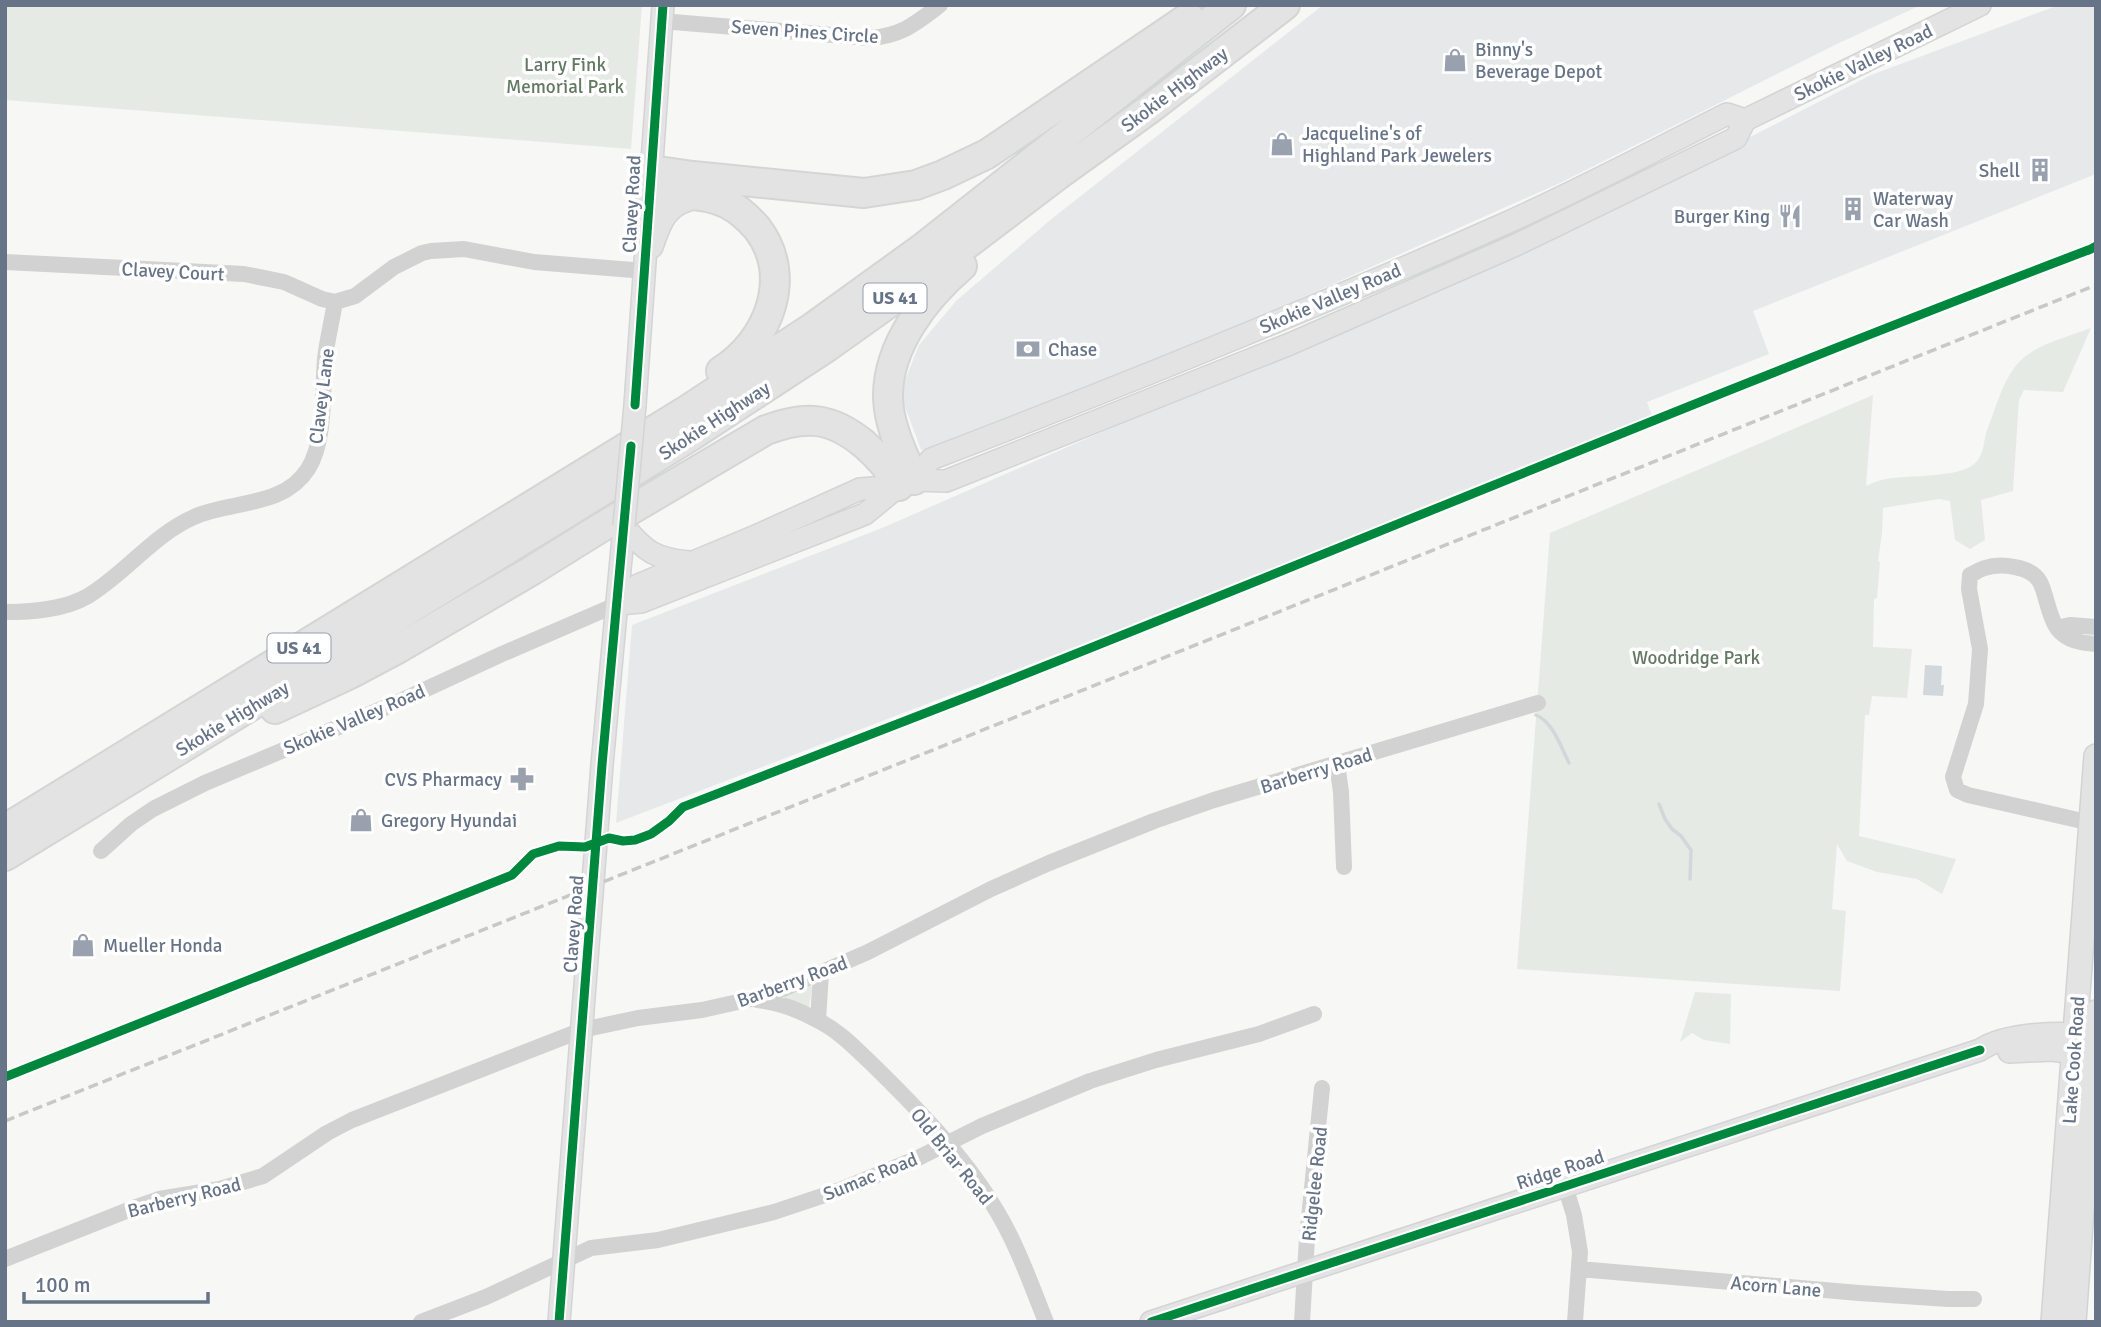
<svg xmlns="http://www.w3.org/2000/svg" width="2101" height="1327" font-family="Signika,sans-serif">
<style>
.built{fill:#e7e8e9}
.green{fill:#e6eae4}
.water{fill:#d1d7db}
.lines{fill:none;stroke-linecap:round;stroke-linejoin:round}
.stream{stroke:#d1d7db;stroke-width:3.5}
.secondary-casing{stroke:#d3d4d5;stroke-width:24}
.primary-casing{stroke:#d3d3d4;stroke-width:26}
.highway-casing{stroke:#d4d5d5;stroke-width:32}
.street{stroke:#d2d2d3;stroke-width:16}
.secondary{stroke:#e3e3e4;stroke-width:21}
.primary{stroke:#e3e3e4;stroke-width:23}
.highway{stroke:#e3e3e4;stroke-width:28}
.rail{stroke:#c7c8c9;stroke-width:3.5;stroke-dasharray:10 5;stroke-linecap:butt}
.secondary-bridge-casing{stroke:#d3d4d5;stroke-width:24;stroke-linecap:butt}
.secondary-bridge{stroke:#e3e3e4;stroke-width:21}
.cycleway-casing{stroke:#fff;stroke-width:13}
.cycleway{stroke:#00873e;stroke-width:9}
.labels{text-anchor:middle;stroke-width:7;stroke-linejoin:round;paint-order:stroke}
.shield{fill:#fff;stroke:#959dab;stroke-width:2}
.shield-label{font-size:18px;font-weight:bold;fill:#677387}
.street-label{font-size:19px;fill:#677387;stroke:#fff}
.poi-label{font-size:19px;fill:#677387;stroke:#fff;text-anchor:start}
.park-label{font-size:19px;fill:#637962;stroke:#fff}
</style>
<rect width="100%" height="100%" fill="#f7f7f6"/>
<path class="built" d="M1323,5H1921L1837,44L1560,183L1216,336L921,450L900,393L919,345L956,301L1049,221Z
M2059,5H2096V174L1753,311L1769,354L1647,402L1653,418L1242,583L616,823L632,625L882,528L1596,216L1871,75Z"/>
<path class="green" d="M5,5H642L631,149L5,100Z
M2091,328L2063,392L2024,390L2019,400L2013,491L1981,500L1985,540L1970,549L1955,540L1950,501L1939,499L1883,508L1882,533L1878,561L1880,562L1877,598L1874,599L1873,647L1912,649L1907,698L1872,696L1869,715H1865L1859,836L1956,859L1942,894L1917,879L1877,872L1847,861L1837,844L1832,909L1846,911L1840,991L1517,969L1550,533L1873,395L1866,486C1873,483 1879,480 1886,479C1909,475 1958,478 1974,464C1985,455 1983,441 1987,430C1996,408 2003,379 2019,362C2034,345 2070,336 2091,328Z
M810,985L812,988L809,1008L784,998L785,995Z
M1695,992L1731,994L1730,1044L1704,1040L1692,1033L1680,1042Z"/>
<path class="water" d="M1925,665L1942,666L1941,685H1944L1943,696L1923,695Z"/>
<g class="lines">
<path class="stream" d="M1536,715C1553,722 1561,747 1569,763
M1659,804L1665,819L1672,829L1681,836L1691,850L1690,879"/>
<g class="secondary-casing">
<path id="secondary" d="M652,247C661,220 667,203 698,198
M635,405L663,5
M914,480L931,459C1124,385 1315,308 1504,224C1580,190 1653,151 1727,114L1745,120
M624,526C645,552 656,559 689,562
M618,604L641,602L865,514L899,486L914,480L946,481L1290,344L1516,245L1736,138L1745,120L1980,5
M618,604L638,585L758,535L860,489L899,486
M2009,1052L2052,1050L2089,1055
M559,1322L602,765L624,526
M1151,1322L1980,1050C2006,1032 2061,1032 2093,1035"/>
</g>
<g class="primary-casing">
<path id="primary" d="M2053,1322L2096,756
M2074,1322L2096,1012"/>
</g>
<g class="highway-casing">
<path id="highway" d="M651,170L693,176L864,193L916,185L943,175L987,154L1189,17
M649,193C675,195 705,192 728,204C740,210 749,219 757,228C794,276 769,341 721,371
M914,480C903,454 889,427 888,398C887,346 925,298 962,266
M275,709L350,674L399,648L531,571L605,525L766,430C806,415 831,417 864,444C879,457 890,469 899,486
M5,829L684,412L813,327L921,249L1231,5
M5,856L560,517L691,436L827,347L900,295L1058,175L1147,111L1285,5"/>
</g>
<path class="street" d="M661,21L869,38C901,36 915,24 940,5
M5,262L244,274L284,282L322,299L335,302
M5,612C32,612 64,610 88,596C126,573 153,535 194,517C232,500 283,508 308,469C326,440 322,393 325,359C327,340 332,321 335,302L355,296L394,267L422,253L431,251L464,249L534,262L645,271
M2057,628L2070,625L2096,627
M1337,764L1341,792L1344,867
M2091,823L1968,795L1957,790L1953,777L1976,704L1980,649L1969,589L1970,575C1975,573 1980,569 1985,568C2000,563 2032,566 2040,582C2047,596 2048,615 2057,628C2067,641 2081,643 2096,644
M101,851L131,824L153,809L205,783L396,703L502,654L618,604
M757,1000C777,1002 799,1010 817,1020C838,1030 855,1048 871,1063C913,1104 963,1155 993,1205C1016,1241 1030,1282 1046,1322
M818,1020L821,973
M1565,1186L1574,1215L1580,1252L1575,1322
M5,1259L136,1207L159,1199L220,1189L263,1176L327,1133L352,1120L582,1030L638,1018L702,1010L751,999L783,989L868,952L991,889L1049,863L1154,821L1214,800L1538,703
M1579,1269L1859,1293L1948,1299H1974
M421,1322L486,1297L591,1248L658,1240L774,1212L840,1190L916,1159L982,1126L1090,1081L1156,1060L1259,1034L1314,1014
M1302,1322L1307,1238L1322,1088"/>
<use href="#secondary" class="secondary"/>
<use href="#primary" class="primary"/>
<use href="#highway" class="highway"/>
<path class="rail" d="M5,1121L2096,285"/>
<g class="secondary-bridge-casing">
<path id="secondary-bridge" d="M624,526L635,405"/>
</g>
<use href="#secondary-bridge" class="secondary-bridge"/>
<g class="cycleway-casing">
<path id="cycleway" d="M635,405L663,5
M5,1077L512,875L533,854L559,846L585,847L609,838L623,841L635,840L651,834L669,821L683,807C778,770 873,734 967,697C1342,549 1714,392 2091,249L2096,246
M559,1322L602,765L631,446
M1151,1322L1980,1050"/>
</g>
<use href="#cycleway" class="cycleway"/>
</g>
<defs>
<g id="shop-bare" transform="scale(1.89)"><path d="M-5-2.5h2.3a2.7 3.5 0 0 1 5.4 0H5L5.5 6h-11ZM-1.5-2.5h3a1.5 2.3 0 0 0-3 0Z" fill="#99a1ae" stroke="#fff" stroke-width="2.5" paint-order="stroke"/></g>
<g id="building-bare" transform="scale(1.89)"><path d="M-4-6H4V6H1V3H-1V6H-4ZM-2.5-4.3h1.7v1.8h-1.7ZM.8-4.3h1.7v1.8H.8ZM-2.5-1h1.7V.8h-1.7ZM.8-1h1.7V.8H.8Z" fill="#99a1ae" stroke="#fff" stroke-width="2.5" paint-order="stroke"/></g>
<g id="restaurant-bare" transform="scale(1.89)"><path d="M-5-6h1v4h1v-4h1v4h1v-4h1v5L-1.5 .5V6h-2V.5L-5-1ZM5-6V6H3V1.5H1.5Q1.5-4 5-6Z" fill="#99a1ae" stroke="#fff" stroke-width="2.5" paint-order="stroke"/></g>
<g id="bank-bare" transform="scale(1.89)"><path d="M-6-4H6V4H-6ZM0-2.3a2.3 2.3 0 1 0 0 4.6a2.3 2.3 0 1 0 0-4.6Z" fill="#99a1ae" stroke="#fff" stroke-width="2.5" paint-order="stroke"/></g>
<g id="pharmacy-bare" transform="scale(1.89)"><path d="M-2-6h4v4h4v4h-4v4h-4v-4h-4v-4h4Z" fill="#99a1ae" stroke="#fff" stroke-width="2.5" paint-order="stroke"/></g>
</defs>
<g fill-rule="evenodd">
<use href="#shop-bare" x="1455" y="60"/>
<use href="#shop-bare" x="1282" y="144"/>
<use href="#building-bare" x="2040" y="170"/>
<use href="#building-bare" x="1853" y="209"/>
<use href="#restaurant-bare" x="1790" y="216"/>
<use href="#bank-bare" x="1028" y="349"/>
<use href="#pharmacy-bare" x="522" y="779"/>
<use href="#shop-bare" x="361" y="820"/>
<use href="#shop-bare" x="83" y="945"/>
</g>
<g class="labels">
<g class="shield">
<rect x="863.5" y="283.5" width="63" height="29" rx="5"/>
<rect x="267.5" y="633.5" width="63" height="29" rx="5"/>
</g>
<g class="shield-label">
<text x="895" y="304">US 41</text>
<text x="299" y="654">US 41</text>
</g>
<g class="street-label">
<text transform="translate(805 31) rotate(4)" y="7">Seven Pines Circle</text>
<text transform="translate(1863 62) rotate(-26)" y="7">Skokie Valley Road</text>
<text transform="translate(1174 89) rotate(-37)" y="7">Skokie Highway</text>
<text transform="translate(631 204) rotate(-87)" y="7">Clavey Road</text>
<text transform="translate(173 271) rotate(3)" y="7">Clavey Court</text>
<text transform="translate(1330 298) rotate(-23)" y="7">Skokie Valley Road</text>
<text transform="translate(321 396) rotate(-83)" y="7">Clavey Lane</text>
<text transform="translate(714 420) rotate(-33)" y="7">Skokie Highway</text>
<text transform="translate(232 718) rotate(-31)" y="7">Skokie Highway</text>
<text transform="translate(354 719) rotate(-23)" y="7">Skokie Valley Road</text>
<text transform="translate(1316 770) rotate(-17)" y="7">Barberry Road</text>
<text transform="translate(573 924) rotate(-86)" y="7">Clavey Road</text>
<text transform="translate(792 981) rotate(-20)" y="7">Barberry Road</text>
<text transform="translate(2073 1060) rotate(-86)" y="7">Lake Cook Road</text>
<text transform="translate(952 1156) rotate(51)" y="7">Old Briar Road</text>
<text transform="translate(1560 1169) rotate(-18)" y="7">Ridge Road</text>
<text transform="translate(870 1176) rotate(-22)" y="7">Sumac Road</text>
<text transform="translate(1314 1184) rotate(-84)" y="7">Ridgelee Road</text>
<text transform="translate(184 1197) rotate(-14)" y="7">Barberry Road</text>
<text transform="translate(1776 1286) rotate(5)" y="7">Acorn Lane</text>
</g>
<g class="poi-label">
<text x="1475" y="56">Binny's<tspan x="1475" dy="22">Beverage Depot</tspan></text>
<text x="1302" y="140">Jacqueline's of<tspan x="1302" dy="22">Highland Park Jewelers</tspan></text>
<text x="2020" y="177" text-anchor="end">Shell</text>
<text x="1873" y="205">Waterway<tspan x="1873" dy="22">Car Wash</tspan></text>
<text x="1770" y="223" text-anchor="end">Burger King</text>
<text x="1048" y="356">Chase</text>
<text x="502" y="786" text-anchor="end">CVS Pharmacy</text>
<text x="381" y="827">Gregory Hyundai</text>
<text x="103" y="952">Mueller Honda</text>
</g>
<g class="park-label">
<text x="565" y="71">Larry Fink<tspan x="565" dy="22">Memorial Park</tspan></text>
<text x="1696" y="664">Woodridge Park</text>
</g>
</g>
<rect width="2101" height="1327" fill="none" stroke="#677387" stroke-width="14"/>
<path d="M24 1292v10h184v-10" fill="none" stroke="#677387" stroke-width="3.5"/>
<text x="35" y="1292" font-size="21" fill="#677387" stroke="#ffffff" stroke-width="5" paint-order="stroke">100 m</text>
</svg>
